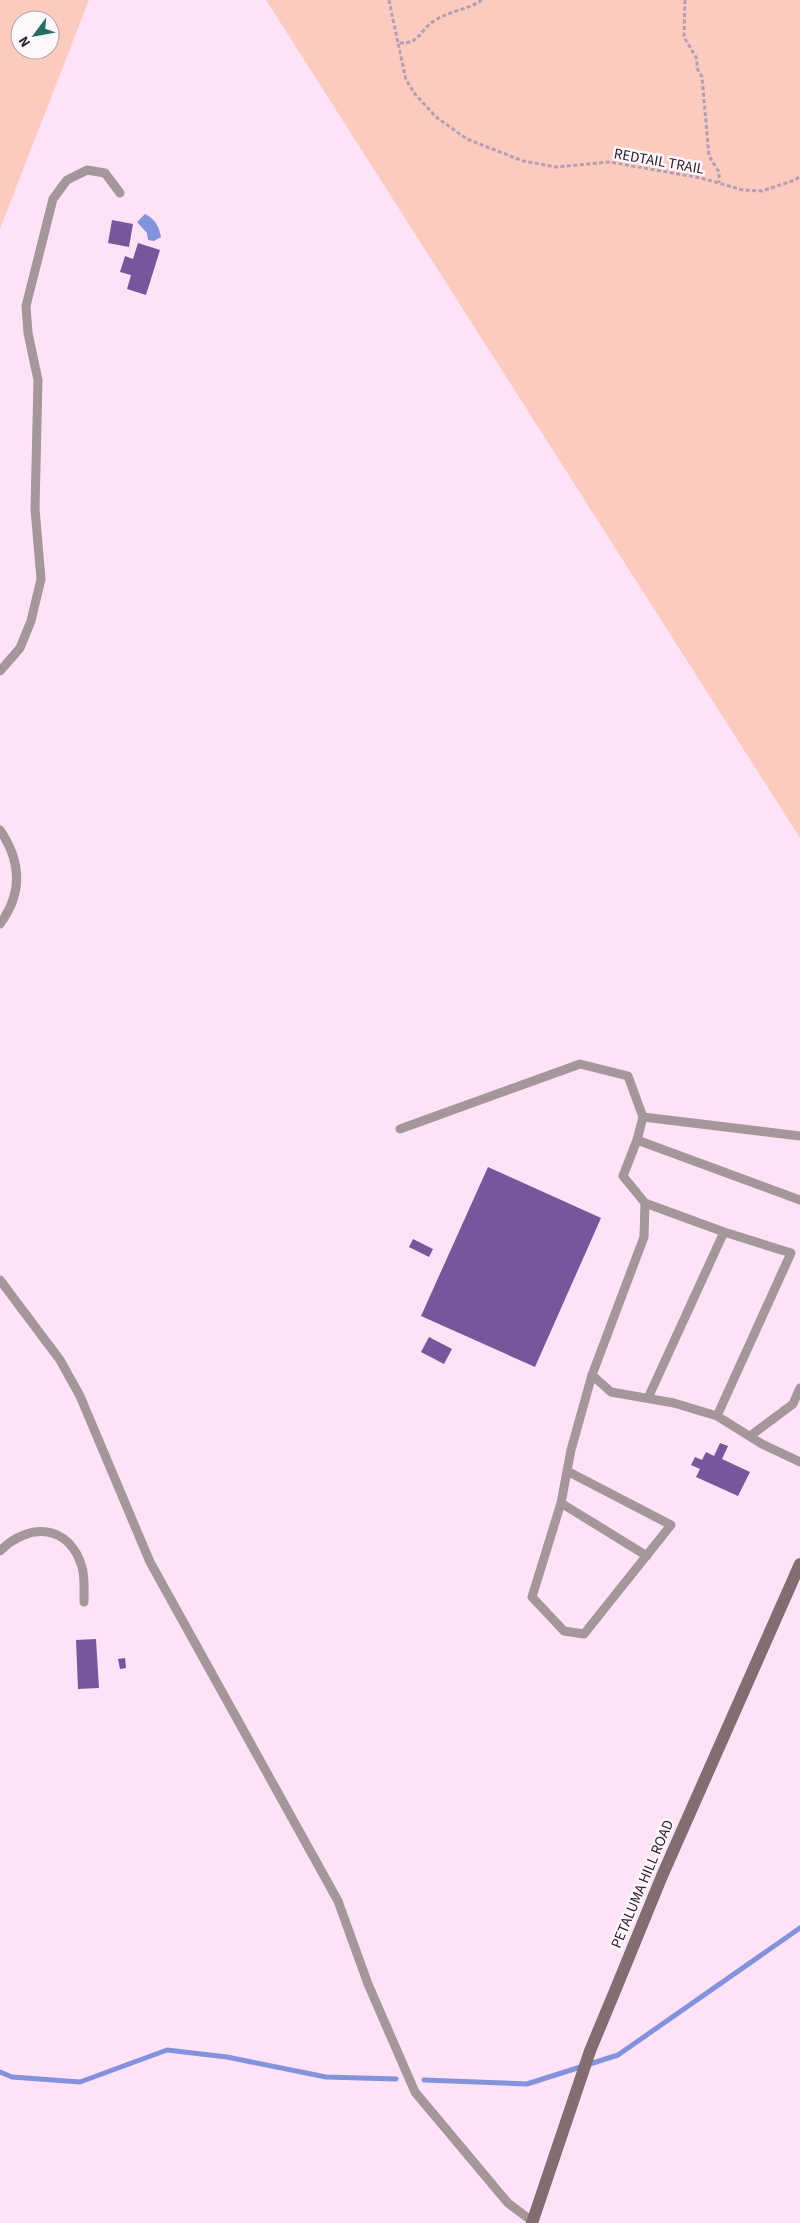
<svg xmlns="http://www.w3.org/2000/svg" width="800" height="2223" font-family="'Source Sans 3',sans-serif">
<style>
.green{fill:#fbcbbf;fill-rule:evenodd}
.water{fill:#8392da}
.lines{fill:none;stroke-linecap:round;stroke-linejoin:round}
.stream{stroke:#8392da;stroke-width:5}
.building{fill:#76579b}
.path{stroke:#b49eaf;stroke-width:3;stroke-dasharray:4 2.5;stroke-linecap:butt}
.lane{stroke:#a59699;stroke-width:9}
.secondary{stroke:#826d71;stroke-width:12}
.labels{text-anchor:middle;stroke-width:5;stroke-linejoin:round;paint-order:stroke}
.street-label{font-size:15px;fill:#2c222a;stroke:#fdf7fb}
</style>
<rect width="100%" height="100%" fill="#fee2f7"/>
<path class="green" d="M0,0H89L0,229ZM20,20H50V50H20Z
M266,0H800V838Z"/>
<path class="water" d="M145,214C155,219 159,226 161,237L154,241L148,240L147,233L137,222Z"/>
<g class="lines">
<path class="stream" d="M0,2072L12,2077L80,2082L167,2050L227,2057L326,2077L396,2079
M424,2080L527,2084L618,2055L800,1928"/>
</g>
<path class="building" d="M112,220L133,224L129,247L108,243Z
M138,243L160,250L146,295L127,289L131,275L120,272L125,256L133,259Z
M488,1167L601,1218L535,1367L421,1316Z
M413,1239L433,1249L429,1257L409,1247Z
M429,1337L452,1349L444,1364L421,1352Z
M720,1443L728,1446L722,1459L750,1472L738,1496L696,1477L700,1469L691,1465L695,1457L702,1460L706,1452L714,1456Z
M96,1639L99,1688L78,1689L76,1640Z
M125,1658L126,1668L120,1669L118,1659Z"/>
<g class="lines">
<path class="path" d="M389,0L398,43
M482,0C467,10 449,11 434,21C418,31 421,44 398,43L406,80L415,94L436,117L467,139L523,161L556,167L610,162L701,178L743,190L762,191L795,180L800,176
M685,0L684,37L697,59V68L702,77L709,156L719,172V183"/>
<path class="lane" d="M0,671L20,648L31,621L41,579L35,509L38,380L28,333L26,306L53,199L67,180L87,170L105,173L120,193
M0,830C21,861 23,893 0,924
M400,1129L580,1064L628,1076L643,1117
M800,1136L643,1117L637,1140L623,1176L645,1203L644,1237L592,1375L611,1392L674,1403L717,1416L762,1444L800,1462
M637,1140L800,1200
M645,1203L724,1232
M0,1280L60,1360L80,1396L150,1562L338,1901L368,1984L415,2092L508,2203L532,2221
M648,1398L724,1232L791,1253L717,1416
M750,1436L793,1404L800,1388
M567,1471L671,1525L584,1634L564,1631L532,1597L561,1503L571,1450L592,1375
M561,1503L647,1556
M0,1551C29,1522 69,1524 82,1567C85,1577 84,1591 84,1602"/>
<path class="secondary" d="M532,2223L590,2051L617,1986L662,1876L800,1564"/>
</g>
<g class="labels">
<g class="street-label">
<text transform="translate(659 161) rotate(10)" y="5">REDTAIL TRAIL</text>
<text transform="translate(642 1884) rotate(-67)" y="5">PETALUMA HILL ROAD</text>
</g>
</g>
<g transform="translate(35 35) rotate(238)"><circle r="24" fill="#fdf7fb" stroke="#a9a2a7"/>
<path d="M0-4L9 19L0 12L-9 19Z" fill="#256e66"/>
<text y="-8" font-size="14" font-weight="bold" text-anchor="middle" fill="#2c222a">N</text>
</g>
</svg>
